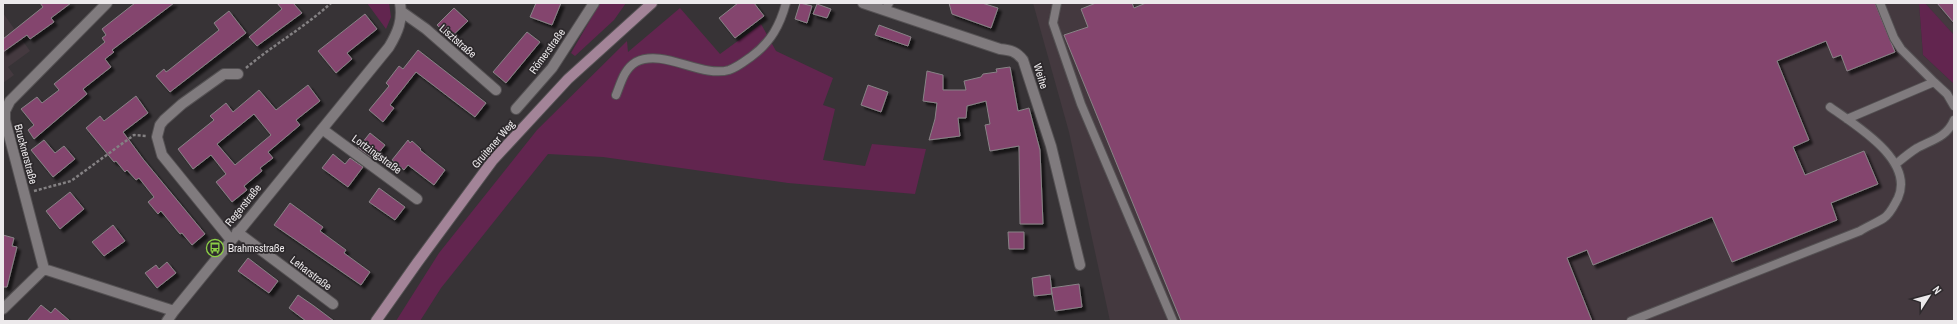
<svg xmlns="http://www.w3.org/2000/svg" width="1957" height="324" font-family="'Archivo Narrow',sans-serif">
<style>
.built{fill:#44393f}
.green{fill:#62254f}
.building{fill:#84446e;stroke:#888386;fill-rule:evenodd;filter:url(#shadow)}
.lines{fill:none;stroke-linecap:round;stroke-linejoin:round}
.lane-casing{stroke:#545153;stroke-width:10}
.street-casing{stroke:#545153;stroke-width:12}
.secondary-casing{stroke:#545153;stroke-width:12}
.path{stroke:#848183;stroke-width:2.5;stroke-dasharray:3 2;stroke-linecap:butt}
.lane{stroke:#807b7e;stroke-width:8}
.street{stroke:#807b7e;stroke-width:10}
.secondary{stroke:#a38498;stroke-width:10}
.labels{text-anchor:middle;stroke-width:3.5;stroke-linejoin:round;paint-order:stroke}
.street-label{font-size:11px;fill:#ece9eb;stroke:#2d292c}
.poi-label{font-size:11px;fill:#ece9eb;stroke:#2d292c;text-anchor:start}
</style>
<defs>
<filter id="shadow"><feDropShadow dx="3.5" dy="3.5" stdDeviation="1" flood-color="#0009"/></filter>
</defs>
<rect width="100%" height="100%" fill="#373336"/>
<path class="built" d="M1033,3H1919L1923,55L1954,84V321H1110L1069,132Z
M1925,3H1954V35L1942,22Z
M3,13L30,51L8,67L14,75L3,83Z"/>
<path class="green" d="M367,3H389L391,17L386,29Z
M600,3H626L614,20L575,56L571,53Z
M1919,3H1925L1954,35V84L1923,55Z
M680,8L720,54L761,24L776,51L833,78L823,105L835,109L823,160L865,166L872,144L926,149L915,194L788,183L603,157L548,154L441,288L420,321H396L439,253L537,130L627,41L628,52Z"/>
<path class="building" d="M40,3H71L51,18L54,22L30,39L27,35L3,52V39L43,7Z
M135,3H174L112,50L114,52L105,59L111,67L83,89L87,94L34,139L28,130L34,125L21,109L37,97L42,103L59,90L54,84L105,42L102,38L106,35L102,29Z
M277,3H293L302,13L257,46L249,37L282,9Z
M536,3H561L552,25L530,17Z
M738,3H754L764,16L735,38L719,18Z
M800,3L812,6L807,23L795,19Z
M949,3H982L998,8L991,28L952,14Z
M1096,3H1132L1134,8L1146,3H1875L1895,52L1847,71L1841,55L1833,58L1826,41L1777,61L1809,140L1793,147L1805,175L1864,151L1878,184L1831,203L1837,220L1732,262L1712,217L1593,265L1587,250L1567,258L1592,321H1181L1064,35L1088,27L1081,9Z
M1937,3H1954V23Z
M817,4L831,9L827,18L813,14Z
M454,8L468,21L450,38L437,25Z
M229,11L246,33L170,92L156,76L164,69L166,72L169,70L219,30L214,23Z
M365,14L377,29L347,53L352,59L336,73L318,51Z
M879,25L911,37L908,46L875,35Z
M527,32L540,42L506,83L493,72Z
M418,50L486,103L475,117L416,72L390,105L394,108L383,122L369,110L389,86L386,83L399,66L403,69Z
M1010,67L1018,111L1029,108L1040,150L1043,224H1020L1019,146L990,151L985,125L990,124L986,101L967,106L966,118H958L960,136L929,140L935,119L937,103L923,101L927,71L943,75V90H966L964,81L981,77L983,74L997,72L996,69Z
M308,85L320,101L296,120L300,125L268,152L273,158L260,168L262,171L244,186L247,190L232,202L216,182L226,174L211,155L193,169L178,149L214,120L210,116L226,103L233,112L259,90L276,110ZM254,114L271,135L235,165L217,144Z
M868,85L888,92L881,112L861,105Z
M136,96L148,113L123,132L143,159L205,234L192,245L182,233L180,234L161,211L158,214L148,202L154,197L139,178L136,180L127,170L125,172L116,161L114,162L86,128L100,116L104,121Z
M370,133L385,145L374,159L358,148Z
M44,140L55,153L64,146L75,159L53,177L31,150Z
M408,140L410,143L412,141L421,149L420,150L445,170L434,185L408,165L404,170L392,160Z
M333,154L345,164L350,158L363,167L348,187L322,168Z
M379,188L405,207L395,220L369,202Z
M70,192L84,209L60,229L46,211Z
M290,203L323,227L320,231L346,250L344,253L370,272L361,285L274,225Z
M113,225L125,241L104,256L92,242Z
M1008,232H1024V249H1009Z
M3,235L14,238L12,246L17,247L7,287H3Z
M248,258L278,281L269,293L238,271Z
M167,262L176,273L157,288L145,273L156,265L159,269Z
M1050,275L1052,294L1034,296L1032,278Z
M1079,284L1082,307L1055,311L1051,288Z
M298,295L314,306L334,321H306L289,308Z
M41,305L51,313L55,308L70,321H27Z"/>
<g class="lines">
<g class="lane-casing">
<path id="lane" d="M1057,3L1053,23L1081,104L1173,321
M1880,3L1894,38L1901,49L1934,82
M885,10L889,3
M616,95C621,83 624,69 636,62C663,48 701,78 729,70C738,67 745,61 752,56C771,42 780,25 786,3
M1847,119L1934,82L1947,94L1954,106
M1896,164C1902,159 1909,153 1917,148C1932,140 1947,137 1954,120
M1631,321L1860,231C1868,226 1876,223 1884,218C1891,213 1894,205 1898,198C1915,160 1855,125 1830,107"/>
</g>
<g class="street-casing">
<path id="street" d="M863,3L1000,49C1010,50 1016,51 1023,60L1051,146L1080,265
M402,12L426,29L496,90
M516,109L552,68L594,3
M322,129L417,199
M237,232L333,304
M231,240L162,155L157,137L160,125L164,120L182,104L224,74H238
M44,269L174,311L389,47C398,32 403,20 400,3
M44,269L5,120V111L10,101L107,3
M3,309L44,269
M167,321L174,311"/>
</g>
<g class="secondary-casing">
<path id="secondary" d="M376,321L417,263L493,160L568,79L652,3"/>
</g>
<path class="path" d="M246,68C273,45 305,27 331,3
M34,191L71,181L134,135L147,136"/>
<use href="#lane" class="lane"/>
<use href="#street" class="street"/>
<use href="#secondary" class="secondary"/>
</g>
<defs>
<g id="bus-ring" transform="scale(0.9)"><circle r="9.5" fill="#2d292c" stroke="#8bce46" stroke-width="1.5"/><path d="M-5-6H5V4H4V6H2V4H-2V6H-4V4H-5ZM-3.5-4V0h7V-4ZM-3.5 1.2v1.5H-2V1.2ZM2 1.2v1.5H3.5V1.2Z" fill="#8bce46"/></g>
</defs>
<g fill-rule="evenodd">
<use href="#bus-ring" x="215" y="248"/>
</g>
<g class="labels">
<g class="street-label">
<text transform="translate(458 41) rotate(41)" y="4">Lisztstraße</text>
<text transform="translate(547 51) rotate(-54)" y="4">Römerstraße</text>
<text transform="translate(1041 76) rotate(73)" y="4">Weihe</text>
<text transform="translate(493 144) rotate(-49)" y="4">Gruitener Weg</text>
<text transform="translate(26 154) rotate(75)" y="4">Brucknerstraße</text>
<text transform="translate(377 154) rotate(36)" y="4">Lortzingstraße</text>
<text transform="translate(243 205) rotate(-51)" y="4">Regerstraße</text>
<text transform="translate(311 273) rotate(37)" y="4">Leharstraße</text>
</g>
<g class="poi-label">
<text x="228" y="252">Brahmsstraße</text>
</g>
</g>
<rect width="1957" height="324" fill="none" stroke="#ece9eb" stroke-width="8"/>
<g transform="translate(1929 296) rotate(54)" stroke="#2d292c" stroke-width="3" paint-order="stroke">
<path d="M0-3L7 15L0 10L-7 15Z" fill="#ece9eb"/>
<text y="-6" font-size="11" font-weight="bold" text-anchor="middle" fill="#ece9eb">N</text>
</g>
</svg>
